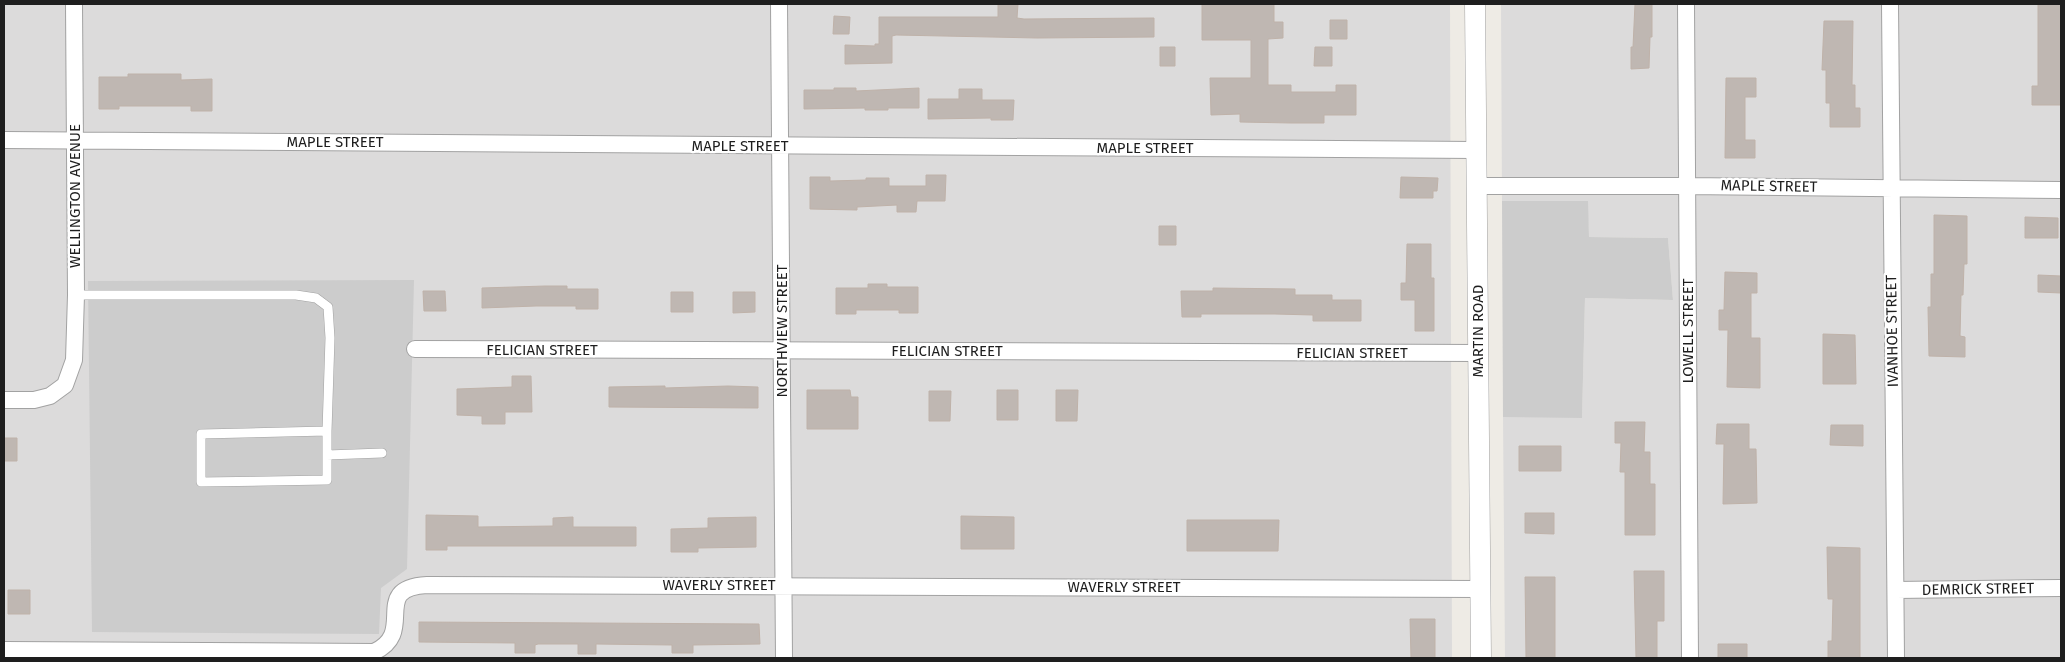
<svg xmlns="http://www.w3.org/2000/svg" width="2065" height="662" font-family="'Fira Sans',sans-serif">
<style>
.residential{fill:#dcdbdb}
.religious{fill:#ccc}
.building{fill:#bfb7b2;stroke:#bfb2a9}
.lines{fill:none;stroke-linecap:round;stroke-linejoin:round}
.service-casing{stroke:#a2a2a2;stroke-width:10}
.minor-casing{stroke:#a2a2a2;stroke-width:18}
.tertiary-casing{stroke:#a2a2a2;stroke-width:21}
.service{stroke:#fff;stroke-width:9}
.minor{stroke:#fff;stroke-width:16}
.tertiary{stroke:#fff;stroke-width:20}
.labels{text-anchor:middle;stroke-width:4.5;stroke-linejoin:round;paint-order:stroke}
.street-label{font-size:15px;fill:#1e1e1e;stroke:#fff}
</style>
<rect width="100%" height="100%" fill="#eeebe5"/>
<path class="residential" d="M4,4H1450L1452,658H4Z
M1501,4H2061V658H1505L1503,417H1582L1585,298L1673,300L1668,238L1589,237L1587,201H1502Z"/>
<path class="religious" d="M1502,201H1588L1589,237L1668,238L1673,300L1585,298L1582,418L1503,417Z
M414,280L407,569L381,588L379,634L92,632L88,281Z"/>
<path class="building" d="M998,4H1018L1017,18L1024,19L1154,18V37L1037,38L896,35L892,36V63L845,64V45L875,46V44H879V17H998Z
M1202,4H1274V22H1283V38L1268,39V85H1291V92H1336V85H1356V115H1324V123H1291L1240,122V114L1211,115L1210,78H1251V40H1202Z
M1635,4H1652V37H1650L1649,68L1631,69V47H1633Z
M2038,4H2061V105H2032V86H2038Z
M834,16L850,17L849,34H833Z
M1330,20H1347V39H1330Z
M1824,21H1853L1852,85H1855V108H1860V127H1830V103H1826V70H1822Z
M1160,47H1175V66H1160Z
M1315,47H1332V66H1314Z
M128,74H181V80L212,79V111H191V106H119V109H99V77H128Z
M1726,78H1756V97H1745V140H1755V158H1725Z
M834,88H856V91L919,88V108H888V110H865V108L804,109V90H834Z
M959,89H982V100H1014L1013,120H991V118L928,119V99H959Z
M926,175H946L945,201H917L916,212H897V205L857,207V210L810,209V177H830V181L866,180V178H889V186H926Z
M1401,177L1438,178L1437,191H1433V198H1400Z
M1934,215L1967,216V264H1964L1963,295H1961L1960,336L1965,337V357L1929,356L1928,307H1931V274H1934Z
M2025,217L2058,218V238H2025Z
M1159,226H1176V245H1159Z
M1407,244H1431V278H1434V331H1415V300H1401V283H1406Z
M1725,272L1757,273V293H1751V338H1760V388L1727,387L1728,330H1719V310H1724Z
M2038,275L2061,276V293L2038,292Z
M868,284H887V287H918V313H899V310H856V314H836V288H868Z
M545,286H567V289H598V309H576V306H536L482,308V288Z
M1213,288L1295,289V295H1332V300H1361V321H1313V315L1275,314H1201V317H1182L1181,291H1213Z
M423,291H445L446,311H424Z
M671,292H693V312H671Z
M733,292H755V312L733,313Z
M1823,334L1855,335L1856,384H1823Z
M512,376H531L532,412H505V424H482V416L457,415V389L512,387Z
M665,386V388L728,386L758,387V408L609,407V387Z
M807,390H850L851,397H858V429H807Z
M997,390H1018V420H997Z
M1056,390H1078L1077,421H1056Z
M929,391H951L950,421H929Z
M1615,422H1645L1644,452H1650V484H1655V535H1625V472H1620L1621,443H1615Z
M1717,424H1749V449H1756L1757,503L1723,504L1724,444H1716Z
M1831,425H1863V446L1830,445Z
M4,438H17V461H4Z
M1519,446H1561V471H1519Z
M1525,513H1554V534L1525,533Z
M426,515L478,516V527L553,526V518L573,517V527H636V546H447V550H426Z
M961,516L1014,517V549H961Z
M756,517V547L698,548V552H671V529L708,528V518Z
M1187,520H1279L1278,551H1187Z
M1827,547L1860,548V658H1828V641H1832L1833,599H1828Z
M1634,571H1664V621H1657V658H1636Z
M1525,577H1555V658H1526Z
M8,590H30V614H8Z
M1410,619H1435V658H1411Z
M419,622L759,624L760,644L693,645V653H672V645L596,644V654H578V644H538L535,645V653H515V643L419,642Z
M1718,644H1747V658H1718Z"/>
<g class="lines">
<g class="service-casing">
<path id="service" d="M76,295H296L316,298L328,307L330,338L327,431L201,434V482L327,480V431
M327,455L382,453"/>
</g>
<g class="minor-casing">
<path id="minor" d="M779,4L784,658
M1686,4L1690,658
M1890,4L1896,658
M4,140L1476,150
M1477,186H1687L2061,190
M415,349L1478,353
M4,400H34L50,396L65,385L74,360L76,295L74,4
M1896,590L2061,588
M4,650L374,652C418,632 369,588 427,585L1480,589"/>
</g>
<g class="tertiary-casing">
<path id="tertiary" d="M1475,4L1481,658"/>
</g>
<use href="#service" class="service"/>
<use href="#minor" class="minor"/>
<use href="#tertiary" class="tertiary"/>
</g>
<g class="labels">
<g class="street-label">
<text x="335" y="147">MAPLE STREET</text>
<text x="740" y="151">MAPLE STREET</text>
<text x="1145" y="153">MAPLE STREET</text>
<text transform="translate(1769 186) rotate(1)" y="5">MAPLE STREET</text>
<text transform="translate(75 196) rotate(-90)" y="5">WELLINGTON AVENUE</text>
<text transform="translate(782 331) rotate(-90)" y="5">NORTHVIEW STREET</text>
<text transform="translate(1478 331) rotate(-90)" y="5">MARTIN ROAD</text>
<text transform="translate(1688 331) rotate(-90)" y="5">LOWELL STREET</text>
<text transform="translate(1892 331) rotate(-91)" y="5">IVANHOE STREET</text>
<text x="542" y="355">FELICIAN STREET</text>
<text x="947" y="356">FELICIAN STREET</text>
<text x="1352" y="358">FELICIAN STREET</text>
<text x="719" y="590">WAVERLY STREET</text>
<text x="1124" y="592">WAVERLY STREET</text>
<text transform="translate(1978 589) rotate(-1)" y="5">DEMRICK STREET</text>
</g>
</g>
<rect width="2065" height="662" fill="none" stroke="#1e1e1e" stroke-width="10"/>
</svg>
